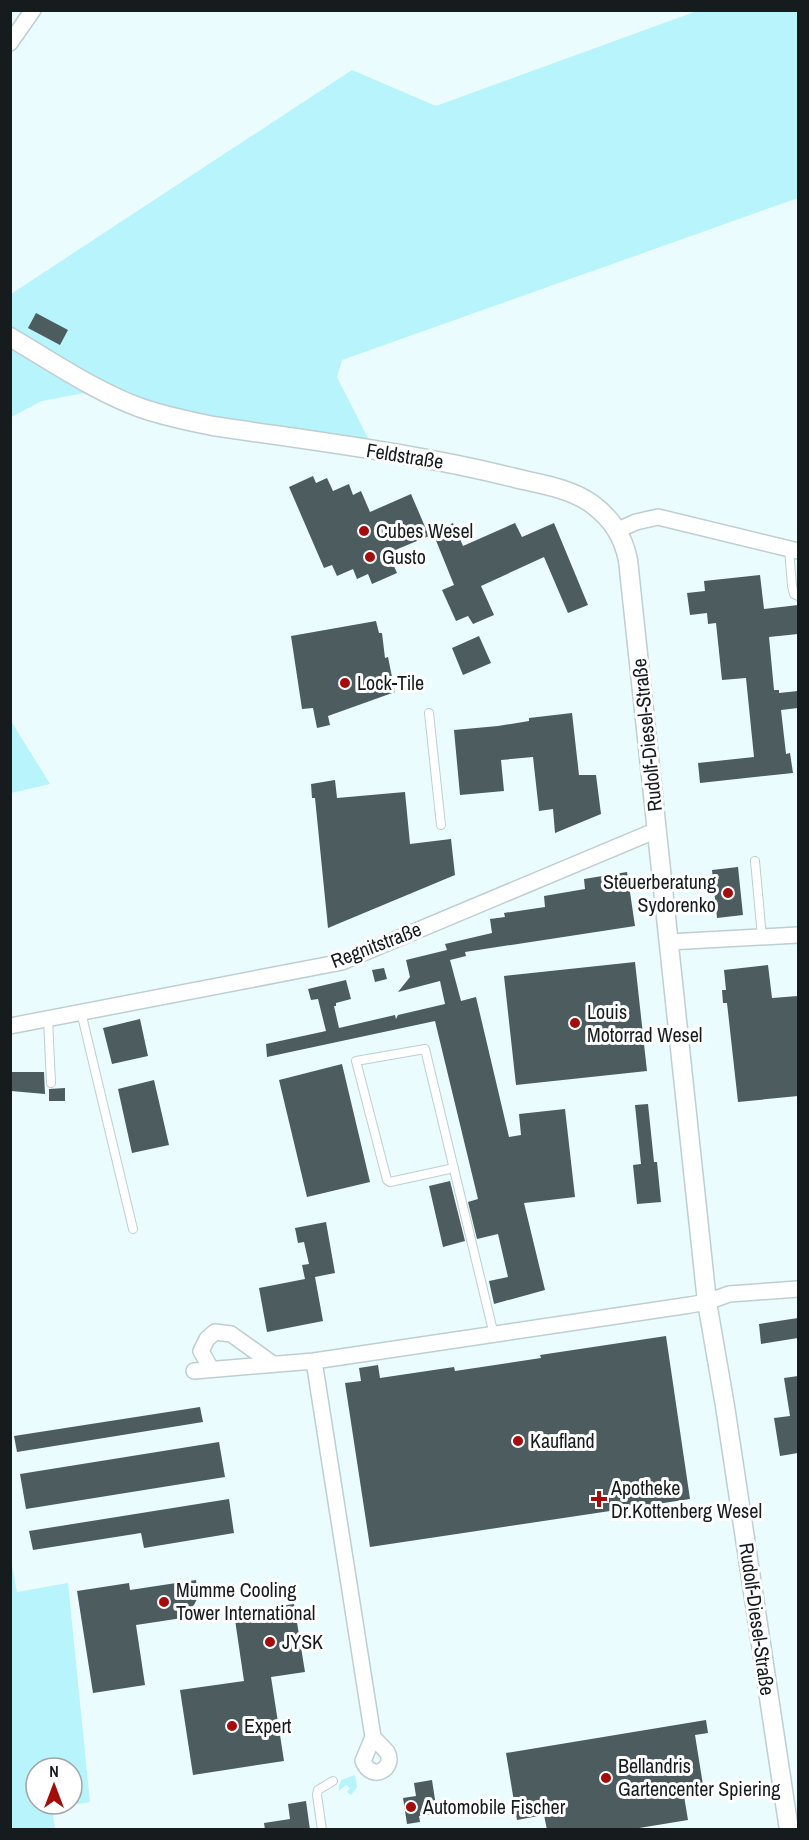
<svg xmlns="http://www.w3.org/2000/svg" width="809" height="1840" font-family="'Archivo Narrow',sans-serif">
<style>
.green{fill:#b7f4fc;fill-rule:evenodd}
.building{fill:#4d5c5e}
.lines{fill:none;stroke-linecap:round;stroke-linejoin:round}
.service-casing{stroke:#beced1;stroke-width:10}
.minor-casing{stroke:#beced1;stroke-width:18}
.tertiary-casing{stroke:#beced1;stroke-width:21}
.service{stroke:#fff;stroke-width:8}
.minor{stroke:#fff;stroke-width:15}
.tertiary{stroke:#fff;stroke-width:18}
.poi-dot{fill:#a40d09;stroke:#fff;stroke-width:2}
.labels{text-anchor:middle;stroke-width:6;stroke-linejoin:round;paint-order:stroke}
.street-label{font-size:20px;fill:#161c1d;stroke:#fff}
.poi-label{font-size:20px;fill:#161c1d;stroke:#fff;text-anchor:start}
</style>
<rect width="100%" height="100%" fill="#ebfcfe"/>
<path class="green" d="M697,11H798V198L342,360L337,377L371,444L171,414L90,392L42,401L11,417V294L352,70L436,106Z
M11,721L50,784L11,793Z
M10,1555L17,1592L68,1583L90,1802L52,1808L55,1829H11ZM36,1768H72V1804H36Z
M355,1775L357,1787L351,1795L347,1792L350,1788L346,1785L339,1791V1786L341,1780Z"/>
<path class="building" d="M36,313L68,330L60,345L28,328Z
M313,476L316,483L327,478L333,491L349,484L353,495L361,491L370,512L411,494L429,536L388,553L397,573L372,584L368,574L357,579L353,569L337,576L332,565L324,568L289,487Z
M453,523L463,546L515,523L522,537L554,523L588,605L568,613L544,557L481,586L494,615L473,624L468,616L456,621L442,590L454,585L433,533Z
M760,575L764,609L798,605V634L769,637L774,690H779V693L798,691V708L781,710L786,754L790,753L793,773L700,783L698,763L754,757L746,678L722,680L716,623L708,624L707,613L690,615L687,593L705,591L704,581Z
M376,621L379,633H382L385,658L388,657L395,692L328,716L330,725L317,728L313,708L302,709L291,636Z
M479,636L491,663L463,675L452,648Z
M572,713L579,775H596L601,814L555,833L553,809L539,811L533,757L501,760L504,791L460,795L454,730L498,726L529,721V718Z
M335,780L337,798L405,792L410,844L451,839L455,875L328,928L315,798H312L311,784Z
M738,867L743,915L717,918L712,870Z
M627,872L635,926L465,952L466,956L450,960L461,1001L476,997L509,1137L521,1135L519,1114L565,1109L575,1197L524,1203L545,1290L494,1304L489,1281L508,1277L498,1234L477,1239L468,1202L478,1199L435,1021L267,1057L266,1044L326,1031L318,999L311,1000L308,989L346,980L351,999L336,1003V1006H334L339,1028L395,1015L396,1019L398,1015L445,1004L440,981L398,992L410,977L406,960L447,950L445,944L492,933L490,919L505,917L504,913L545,907L544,896L585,889L584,879Z
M635,962L647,1071L516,1085L504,976Z
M768,965L772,998L798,996V1096L738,1102L727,1003H723L722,990H726L724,970Z
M384,968L387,979L375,982L372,970Z
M140,1019L148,1056L112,1064L103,1028Z
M342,1064L370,1182L307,1197L279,1080Z
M11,1072H44L45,1094L11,1091Z
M154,1080L169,1145L132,1153L118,1089Z
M65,1088V1101H49V1089Z
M648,1104L654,1162H657L661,1202L637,1204L633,1165L641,1164L635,1105Z
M450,1181L465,1241L443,1247L429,1186Z
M326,1222L335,1273L315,1277L323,1321L267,1332L259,1288L305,1279L302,1265L309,1264L304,1242L298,1243L295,1228Z
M798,1318V1338L761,1344L759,1324Z
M666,1336L690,1499L370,1547L345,1383L361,1381L359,1368L378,1365L380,1378L454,1367L455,1371L541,1358L540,1355Z
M798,1376V1453L780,1456L774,1418L790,1416L784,1378Z
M200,1407L203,1422L17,1452L14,1436Z
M219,1442L225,1477L26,1509L20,1474Z
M229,1499L234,1533L144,1548L141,1533L33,1550L29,1531Z
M196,1580L198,1597L194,1605L187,1610L189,1617L136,1625L145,1685L93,1693L77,1591L129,1583L130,1590Z
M294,1604L305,1672L271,1677L284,1761L193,1775L180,1690L244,1681L234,1613Z
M706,1720L708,1733L695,1735L703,1785L697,1793L684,1796L688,1820L627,1830H547L544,1815L517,1820L506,1753Z
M432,1780L437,1813L419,1816L420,1822L407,1824L403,1798L416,1796L414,1783Z
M306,1801L310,1830H265L264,1823L290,1819L288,1804Z"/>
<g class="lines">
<g class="service-casing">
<path id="service" d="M789,548L792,586L794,594L798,596
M429,713L441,825
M755,861L762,937
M81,1012L133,1229
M48,1019L51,1083
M454,1168L390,1182L387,1180L356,1061L425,1049L494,1335
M322,1830L317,1795L318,1790L333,1781"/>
</g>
<g class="minor-casing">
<path id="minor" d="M10,43L33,10
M618,530L636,522L658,517L798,551
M669,942L798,935
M10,1026L342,962L657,830
M314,1361L373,1737C377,1742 383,1747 387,1752C396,1768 372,1783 363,1761L373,1737
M211,1369L201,1351L207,1339L215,1332L231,1334L273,1364
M194,1371L314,1361L690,1305L707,1302L729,1294L798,1289"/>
</g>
<g class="tertiary-casing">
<path id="tertiary" d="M10,337C51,361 96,392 141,408C164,416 188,421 213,426C313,441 415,453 515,478C540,484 570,488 592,504C612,519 623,536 628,560L707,1302L725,1406L789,1830"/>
</g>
<use href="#service" class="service"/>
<use href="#minor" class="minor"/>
<use href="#tertiary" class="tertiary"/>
</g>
<g class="poi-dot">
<circle cx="364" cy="531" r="6"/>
<circle cx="370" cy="557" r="6"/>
<circle cx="345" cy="683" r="6"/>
<circle cx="728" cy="893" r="6"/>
<circle cx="575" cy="1023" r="6"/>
<circle cx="518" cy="1441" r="6"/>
<path d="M596 1490h6v6h6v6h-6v6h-6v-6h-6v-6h6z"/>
<circle cx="164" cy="1602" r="6"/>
<circle cx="270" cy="1642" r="6"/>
<circle cx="232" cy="1726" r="6"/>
<circle cx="606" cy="1778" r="6"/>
<circle cx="411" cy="1807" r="6"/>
</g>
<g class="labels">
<g class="street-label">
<text transform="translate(405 456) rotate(9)" y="7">Feldstraße</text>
<text transform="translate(647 735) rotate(-96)" y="7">Rudolf-Diesel-Straße</text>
<text transform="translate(376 945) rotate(-21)" y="7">Regnitstraße</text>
<text transform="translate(757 1619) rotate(82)" y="7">Rudolf-Diesel-Straße</text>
</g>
<g class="poi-label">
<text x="376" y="538">Cubes Wesel</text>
<text x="382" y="564">Gusto</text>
<text x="357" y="690">Lock-Tile</text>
<text x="716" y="889" text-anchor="end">Steuerberatung<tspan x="716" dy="23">Sydorenko</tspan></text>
<text x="587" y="1019">Louis<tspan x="587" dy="23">Motorrad Wesel</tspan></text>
<text x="530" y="1448">Kaufland</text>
<text x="611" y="1495">Apotheke<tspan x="611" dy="23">Dr.Kottenberg Wesel</tspan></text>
<text x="176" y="1597">Mumme Cooling<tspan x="176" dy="23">Tower International</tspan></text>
<text x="282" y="1649">JYSK</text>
<text x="244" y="1733">Expert</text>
<text x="618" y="1773">Bellandris<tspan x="618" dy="23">Gartencenter Spiering</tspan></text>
<text x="423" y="1814">Automobile Fischer</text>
</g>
</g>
<rect width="809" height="1840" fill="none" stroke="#161c1d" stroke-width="24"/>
<g transform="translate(54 1786)"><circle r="28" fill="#ffffff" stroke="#a2a4a5" stroke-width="1.5"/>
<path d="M0-4.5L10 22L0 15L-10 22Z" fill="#a40d09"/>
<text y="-9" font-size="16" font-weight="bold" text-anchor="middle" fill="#161c1d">N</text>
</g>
</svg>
